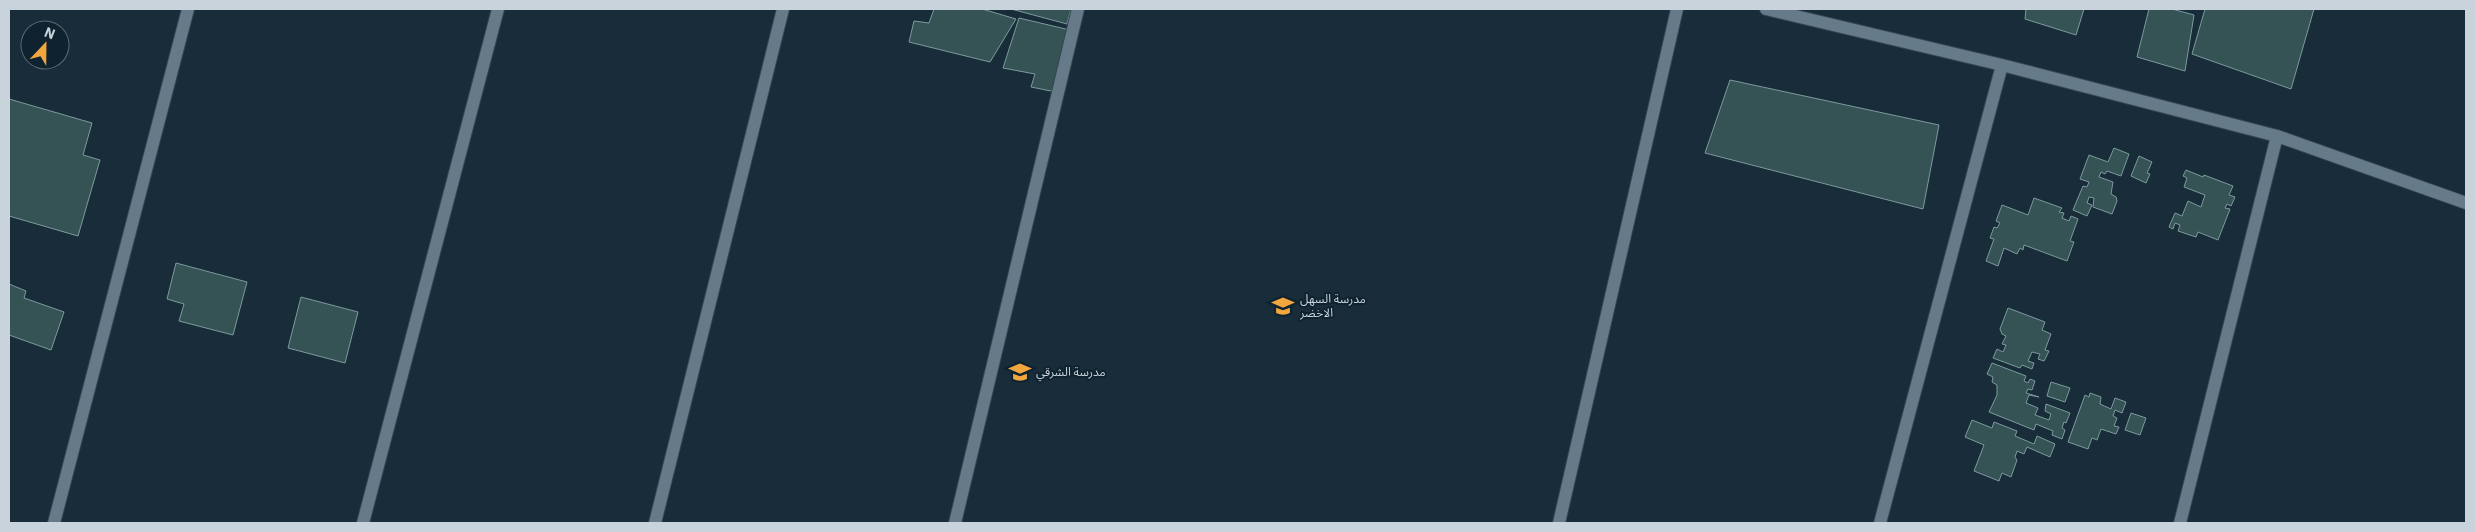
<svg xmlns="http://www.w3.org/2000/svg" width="2475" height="532" font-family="'IBM Plex Sans','Noto Sans Arabic',sans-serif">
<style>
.building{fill:#355255;stroke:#7c9b9e}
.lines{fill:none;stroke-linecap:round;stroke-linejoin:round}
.minor-casing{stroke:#364651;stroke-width:14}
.minor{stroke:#657b8a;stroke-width:12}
.labels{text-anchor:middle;stroke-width:4;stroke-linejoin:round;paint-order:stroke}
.poi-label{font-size:12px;fill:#c8d3dc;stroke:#0f222f;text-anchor:start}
</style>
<rect width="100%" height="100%" fill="#182c39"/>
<path class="building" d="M934,9H982L1016,19L990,62L909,42L914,21L929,23Z
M1011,9H1071L1067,24Z
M2026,9H2084L2076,35L2025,19Z
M2149,9H2172L2194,15L2185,71L2137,57Z
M2205,9H2314L2291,89L2192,54Z
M1019,18L1070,30L1056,92L1031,87L1035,74L1003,68Z
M1730,80L1939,125L1923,209L1705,153Z
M9,99L92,123L83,155L100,160L78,236L9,216Z
M2114,148L2129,154L2121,176L2107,171L2105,174L2101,172L2099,177L2113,182L2111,194L2116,197L2117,201L2112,214L2093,207L2094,198L2089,197L2087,203L2092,205L2087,216L2073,210L2083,186L2087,187L2089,182L2080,179L2089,155L2108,162Z
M2139,156L2152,162L2147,173L2150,174L2146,183L2131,176Z
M2186,170L2203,177L2204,175L2233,186L2229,195L2235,197L2231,206L2227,204L2225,208L2230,209L2218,240L2198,232L2196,237L2178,231L2180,225L2175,223L2173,229L2169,227L2175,213L2182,216L2188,201L2201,207L2205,195L2184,187L2187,178L2183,176Z
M2034,198L2062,208L2059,212L2064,213L2062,218L2069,221L2071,216L2078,219L2070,241L2074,242L2067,261L2024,245L2023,250L2020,248L2017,254L2004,248L1998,266L1986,261L1994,239L1990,238L1994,227L1997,228L2000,223L1996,221L2002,205L2028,215Z
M176,263L247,282L233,335L179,321L184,304L167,299Z
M9,284L26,291L24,298L64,312L51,350L9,335Z
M301,297L358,312L345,363L288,348Z
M2008,308L2045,322L2042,330L2051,334L2045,350L2049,351L2044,361L2038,359L2040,354L2032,352L2028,361L2034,363L2032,369L2022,365L2020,368L1993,358L1997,349L2003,352L2006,345L2002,344L2006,336L2002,334L2000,329Z
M1992,363L2026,376L2024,381L2028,383L2030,379L2035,381L2032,390L2028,389L2026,393L2039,397L2029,395L2026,403L2038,408L2035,415L2049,420L2051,414L2045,411L2046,404L2070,413L2066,423L2064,422L2062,428L2065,430L2062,439L2052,435L2053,431L2036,424L2034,430L1989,412L1997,395V385L1992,382L1993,377L1987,374Z
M2051,382L2070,388L2065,402L2047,396Z
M2090,393L2101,397L2100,404L2111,409L2115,398L2126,402L2122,413L2115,410L2113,416L2117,418L2114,426L2119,427L2116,434L2101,429L2097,440L2092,438L2088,449L2068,442L2085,395L2089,397Z
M2131,413L2146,418L2140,435L2125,430Z
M1972,420L1992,428L1994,422L2017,431L2015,436L2034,444L2037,436L2055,444L2050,457L2027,447L2024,454L2017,451L2015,457L2017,460L2011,477L2002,473L1999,481L1974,471L1984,445L1965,437Z"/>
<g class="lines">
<g class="minor-casing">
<path id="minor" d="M1766,9L2002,65L2277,136L2466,203
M54,523L188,9
M363,523L498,9
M655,523L783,9
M955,523L1078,9
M1559,523L1677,9
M1880,523L2002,65
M2180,523L2277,136"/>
</g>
<use href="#minor" class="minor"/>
</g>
<defs>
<g id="school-bare" transform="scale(1.725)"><path d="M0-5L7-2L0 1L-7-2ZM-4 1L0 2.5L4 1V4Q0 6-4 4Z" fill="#f1a640" stroke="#0f222f" stroke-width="2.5" paint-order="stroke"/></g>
</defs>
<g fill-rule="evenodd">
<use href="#school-bare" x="1283" y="306"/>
<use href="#school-bare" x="1020" y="372"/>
</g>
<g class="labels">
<g class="poi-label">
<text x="1300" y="303">مدرسة السهل<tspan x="1300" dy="14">الاخضر</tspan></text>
<text x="1036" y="376">مدرسة الشرقي</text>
</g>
</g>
<rect width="2475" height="532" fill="none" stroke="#c8d3dc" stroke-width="20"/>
<g transform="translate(45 45) rotate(22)"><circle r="24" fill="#0f222f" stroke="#596974"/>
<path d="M0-4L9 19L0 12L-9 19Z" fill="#f1a640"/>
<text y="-8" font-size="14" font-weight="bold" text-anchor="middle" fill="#c8d3dc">N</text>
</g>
</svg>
